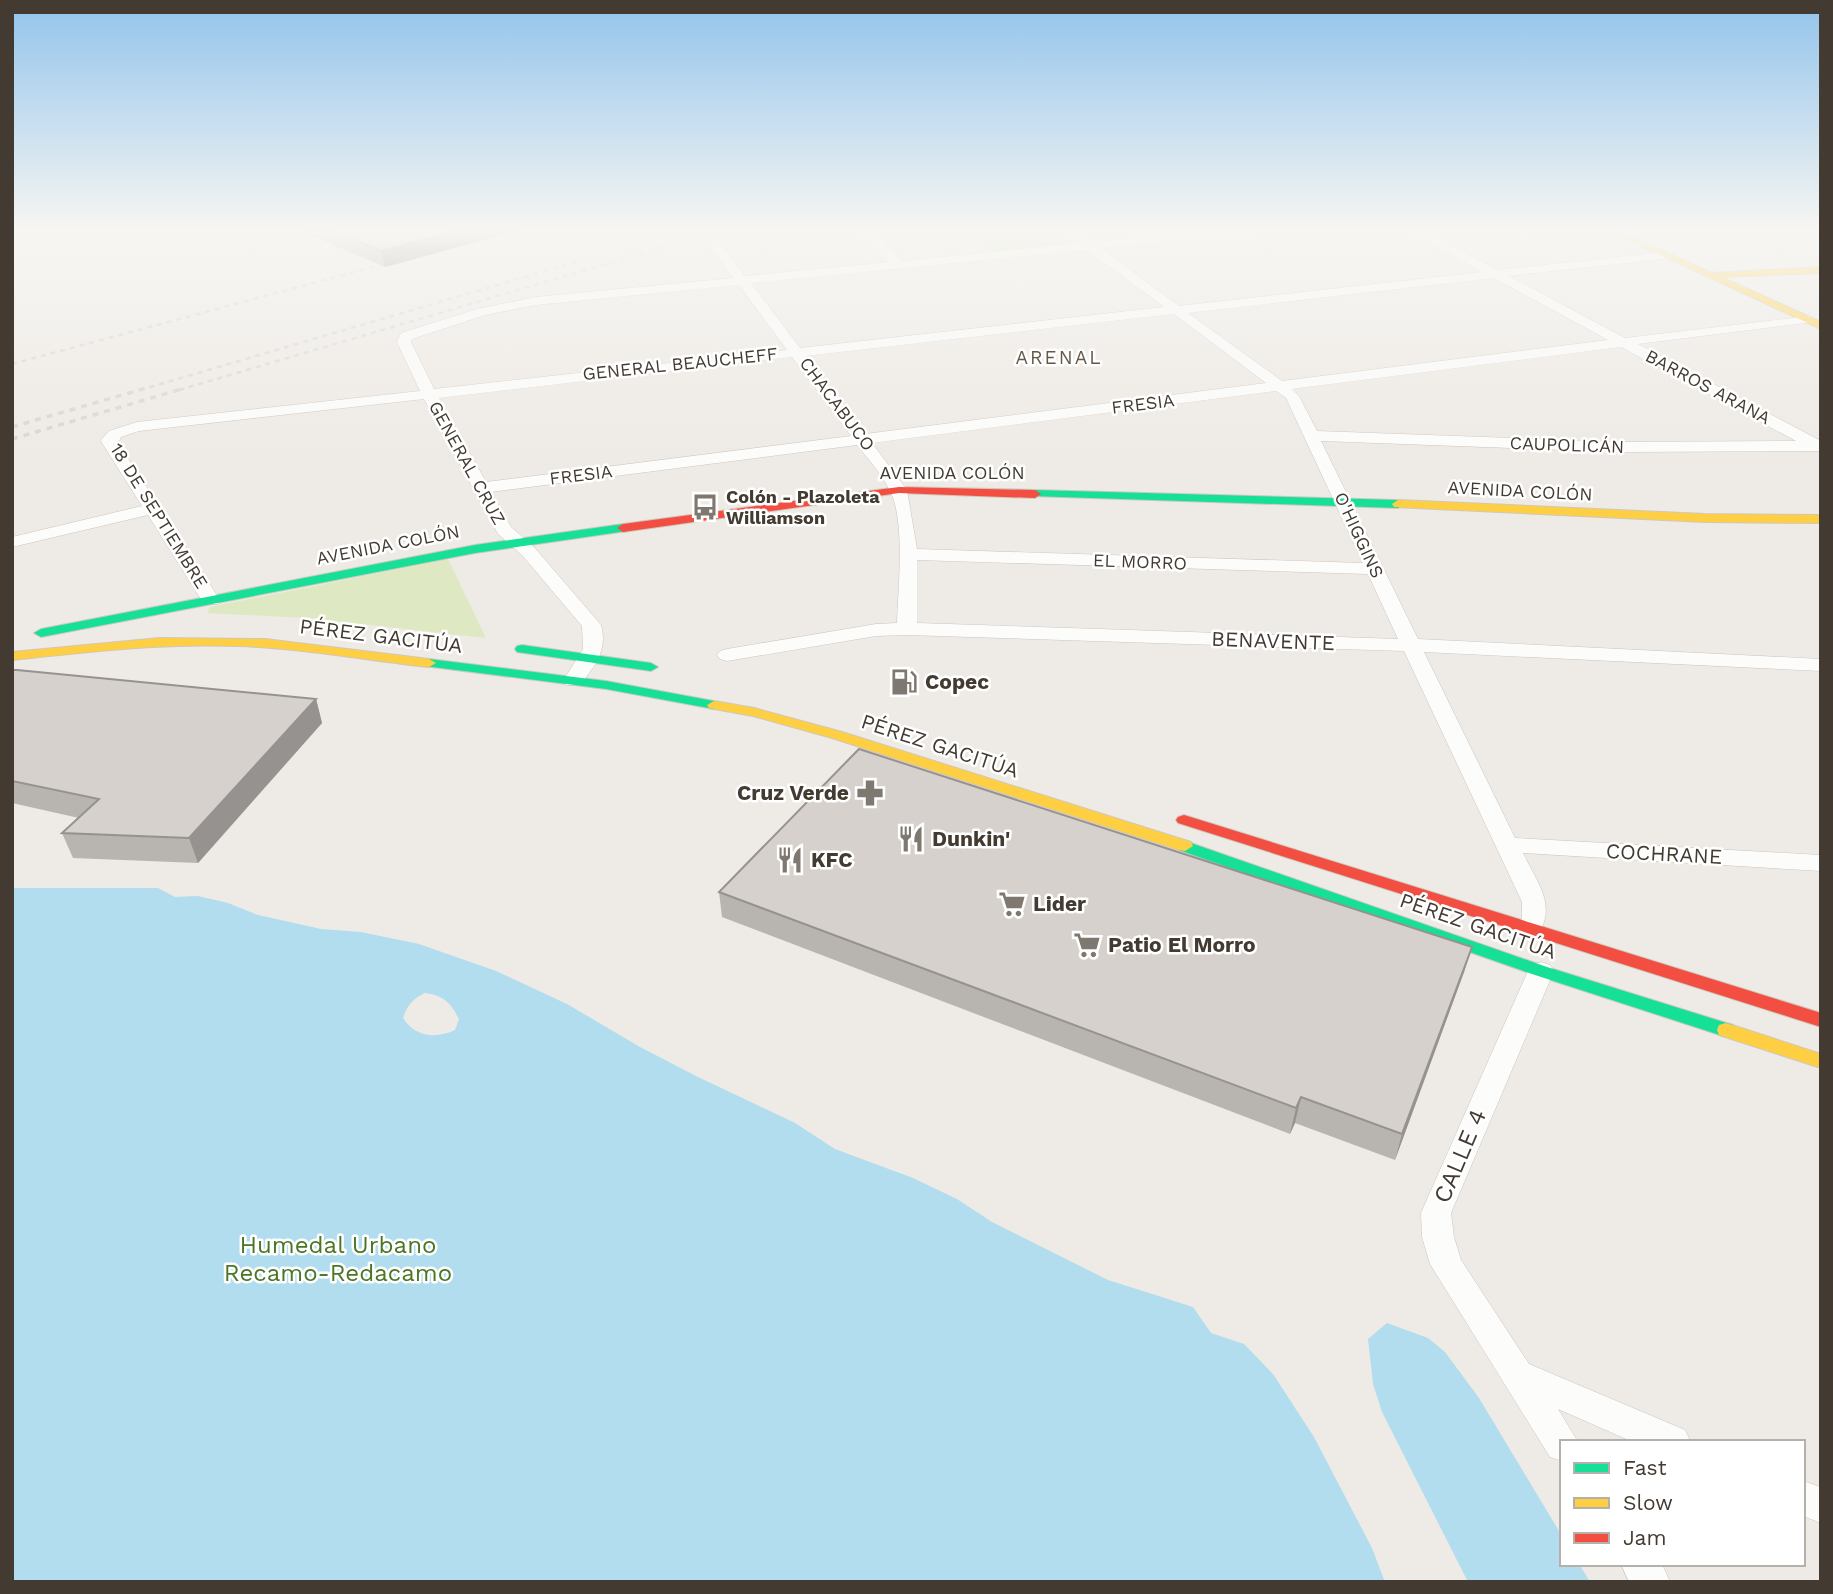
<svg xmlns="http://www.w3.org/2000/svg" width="1833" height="1594" font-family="'Work Sans',sans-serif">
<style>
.green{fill:#dee9c3}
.water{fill:#b2ddef;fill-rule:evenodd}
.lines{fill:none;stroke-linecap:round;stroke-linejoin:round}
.street-casing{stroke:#cac6c1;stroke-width:1}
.fast-casing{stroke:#cfc8bd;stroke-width:2}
.slow-casing{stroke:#cfc8bd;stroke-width:2}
.jam-casing{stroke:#cfc8bd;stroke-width:2}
.street{fill:#fcfcfb;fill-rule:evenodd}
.fast{fill:#16e098;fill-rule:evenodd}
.slow{fill:#ffcf43;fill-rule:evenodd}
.jam{fill:#f24e42;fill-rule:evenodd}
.rail-far1{stroke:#d7d6d6;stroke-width:2.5;stroke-dasharray:5 5;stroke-linecap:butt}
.rail{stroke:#d7d6d6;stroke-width:3.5;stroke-dasharray:6 6;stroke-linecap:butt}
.wall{fill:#b8b4af}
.shaded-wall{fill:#96928f}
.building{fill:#d6d1cc;stroke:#96928f;stroke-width:2}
.labels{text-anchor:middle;stroke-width:5;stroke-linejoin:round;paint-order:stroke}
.far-street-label{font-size:18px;fill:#433b32;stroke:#fff}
.far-poi-label{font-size:18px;font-weight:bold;fill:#433b32;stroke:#fff;text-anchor:start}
.far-neighbourhood-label{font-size:19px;letter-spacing:2px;fill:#665849;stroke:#fff}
.street-label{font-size:21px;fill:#433b32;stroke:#fff}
.poi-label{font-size:21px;font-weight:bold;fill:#433b32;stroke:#fff;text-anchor:start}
.near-street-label{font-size:24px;fill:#433b32;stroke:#fff}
.near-park-label{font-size:24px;fill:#4b7624;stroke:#fff}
</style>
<rect width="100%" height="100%" fill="#eeeae5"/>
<path class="green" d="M1057,231L1070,241L1064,244L990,252L976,239Z
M448,559L486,638L306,618L207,613L210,607Z"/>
<path class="water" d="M12,888H158L175,897L198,896L228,903L258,915L321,929L361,932L419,944L496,971L567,1004L640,1047L698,1077L795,1123L835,1149L913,1178L957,1199L992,1222L1108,1280L1193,1307L1211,1333L1244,1344L1273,1374L1314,1437L1372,1548L1385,1582H12ZM425,993C443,995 451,1003 459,1019L455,1030C436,1039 415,1037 403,1018C407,1005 413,999 425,993Z
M1387,1323L1428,1338L1445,1352L1479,1398L1562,1536V1564H1579L1590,1582H1468L1382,1412L1373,1384L1368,1339Z"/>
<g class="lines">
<g class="street-casing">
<path id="street" d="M856,228H869L902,261L1079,243L1060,228H1073L1092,242L1234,228H1275L1269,232L1101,248L1179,306L1482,272L1404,228H1419L1498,270L1668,252L1670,255L1664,259L1509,276L1625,338L1810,316V322L1805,323L1638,344L1821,441V451L1619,452L1321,441L1418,639L1821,659V671L1424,652L1515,838L1821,855V871L1523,853C1537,883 1557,904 1538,935L1529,937L1520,935L1516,929L1522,919V902L1404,651L907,635L876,636L727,661L720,659L717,655L720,651L727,649L876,624L897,623C898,589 906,518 889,489C881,473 868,459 857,445L491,492L511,527L534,547L601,625C608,650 595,666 580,685H566L563,681L583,649L582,626L522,555L498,534L424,399L139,431L121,437L118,443L220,600L218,604H204L148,515L12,547V537L142,506L102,443L101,440L109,431L137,422L420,391L397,342L401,333L477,309L536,297L733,278L708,243L714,239L718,240L745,276L889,262ZM1087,250L1164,307L800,348L751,283ZM1494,278L1608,340L1282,381L1188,313ZM739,285L787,350L434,389L411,342L412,339L485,315L536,305ZM1174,314L1266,383L865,434L806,356ZM1621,347L1796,441L1619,442L1317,431L1299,396L1292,389ZM792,357L851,436L486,482L439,398ZM1276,391L1286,398L1363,563L917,549L907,490L872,443ZM917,560L1368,574L1398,639L917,623Z
M1541,962L1550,965L1554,971L1451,1213L1454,1237L1461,1260L1529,1364L1685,1430L1691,1442H1633L1558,1409L1578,1442H1562V1461L1550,1457L1430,1264L1422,1237L1421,1213L1528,971L1532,965Z
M1803,1481L1821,1487V1523L1803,1516Z
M1621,1564H1662L1670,1582H1629Z"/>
</g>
<g class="fast-casing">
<path id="fast" d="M1035,490L1398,500L1404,504L1398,508L1031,496V492Z
M623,524L627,525V531L475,553L41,637L34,633L41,629L475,545Z
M522,645L651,663L658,667L651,671L517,652L515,649L517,646Z
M429,659L606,681L714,701L721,705L714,709L606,689L424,666L422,663Z
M1185,841L1547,967L1733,1025L1735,1030L1733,1035L1726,1037L1535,975L1179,850L1177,846Z"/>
</g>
<g class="slow-casing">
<path id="slow" d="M1602,228H1613L1712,273L1821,267V273L1721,277L1821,322V329Z
M1398,500L1705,514L1821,515V523L1705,522L1394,507L1392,504Z
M160,638L265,639L429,659L436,663L429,667C365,660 301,648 237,646C162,643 87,652 12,660V652Z
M714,701L754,708L842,732L1191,842L1193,846L1185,851L1179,850L832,738L753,716L709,708L707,705Z
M1726,1023L1821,1054V1068L1719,1035L1717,1030L1719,1025Z"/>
</g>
<g class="jam-casing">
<path id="jam" d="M899,487L1035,490L1041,494L1035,498L899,493L623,532L617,528L623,524Z
M1184,815L1821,1013V1027L1178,823L1176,820L1178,817Z"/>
</g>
<use href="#street" class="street"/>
<use href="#fast" class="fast"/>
<use href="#slow" class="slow"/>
<use href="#jam" class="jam"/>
<path class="rail-far1" d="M12,364L380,265
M140,390L583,260
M179,390L728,228"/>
<path class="rail" d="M12,427L146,388
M12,439L185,388"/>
</g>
<path class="wall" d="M293,228H527L385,267Z
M12,670L316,699L322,723L198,863L73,858L62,833L79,818L12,803Z
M719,892L1472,947L1464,972L1395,1160L1295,1123L1290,1134L722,917Z"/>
<path class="shaded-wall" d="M466,228H527L385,267L381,251Z
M316,699L322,723L198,863L189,838Z
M1472,947L1464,972L1395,1160L1402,1134Z
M1301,1097L1295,1123L1290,1134L1296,1108Z"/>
<path class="building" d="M327,228H466L381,251Z
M12,670H17L316,699L189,838L62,833L99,799L12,781Z
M859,749L1472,947L1402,1134L1301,1097L1296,1108L719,892Z"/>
<linearGradient id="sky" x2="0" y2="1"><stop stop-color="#92c4eb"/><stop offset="0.51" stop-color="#f7f6f3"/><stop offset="1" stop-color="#f7f6f3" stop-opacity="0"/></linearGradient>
<rect width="1833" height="451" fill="url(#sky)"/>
<defs>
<g id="bus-bare" transform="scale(2.1)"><path d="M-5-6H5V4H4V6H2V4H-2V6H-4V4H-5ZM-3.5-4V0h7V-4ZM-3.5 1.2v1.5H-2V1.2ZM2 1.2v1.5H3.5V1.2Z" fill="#7f7871" stroke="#fff" stroke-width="2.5" paint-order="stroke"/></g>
<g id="fuel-bare" transform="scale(2.1)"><path d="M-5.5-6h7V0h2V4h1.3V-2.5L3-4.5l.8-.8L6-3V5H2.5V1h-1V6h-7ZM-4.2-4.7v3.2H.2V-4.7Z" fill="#7f7871" stroke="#fff" stroke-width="2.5" paint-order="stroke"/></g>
<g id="pharmacy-bare" transform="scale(2.1)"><path d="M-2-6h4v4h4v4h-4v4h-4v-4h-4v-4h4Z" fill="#7f7871" stroke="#fff" stroke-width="2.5" paint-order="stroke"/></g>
<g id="restaurant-bare" transform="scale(2.1)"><path d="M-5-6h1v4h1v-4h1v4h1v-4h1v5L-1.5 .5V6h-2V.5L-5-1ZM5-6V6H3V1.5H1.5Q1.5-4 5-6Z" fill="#7f7871" stroke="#fff" stroke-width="2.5" paint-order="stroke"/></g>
<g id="supermarket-bare" transform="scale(2.1)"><path d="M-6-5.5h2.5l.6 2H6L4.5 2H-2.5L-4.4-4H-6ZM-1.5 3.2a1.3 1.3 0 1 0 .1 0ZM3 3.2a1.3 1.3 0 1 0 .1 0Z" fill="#7f7871" stroke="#fff" stroke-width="2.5" paint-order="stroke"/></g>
</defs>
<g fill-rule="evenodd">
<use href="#bus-bare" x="705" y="507"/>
<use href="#fuel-bare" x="904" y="682"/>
<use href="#pharmacy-bare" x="870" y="793"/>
<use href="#restaurant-bare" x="911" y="839"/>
<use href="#restaurant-bare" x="790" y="860"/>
<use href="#supermarket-bare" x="1012" y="904"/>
<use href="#supermarket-bare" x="1087" y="945"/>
</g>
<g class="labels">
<g class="far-street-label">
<text transform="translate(680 364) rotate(-6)" y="6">GENERAL BEAUCHEFF</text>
<text transform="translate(1708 387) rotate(28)" y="6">BARROS ARANA</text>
<text transform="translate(837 404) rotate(53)" y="6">CHACABUCO</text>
<text transform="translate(1143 404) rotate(-7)" y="6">FRESIA</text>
<text transform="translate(1567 445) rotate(2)" y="6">CAUPOLICÁN</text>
<text transform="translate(467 463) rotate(61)" y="6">GENERAL CRUZ</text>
<text x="952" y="479">AVENIDA COLÓN</text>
<text transform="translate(581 475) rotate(-7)" y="6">FRESIA</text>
<text transform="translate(1520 491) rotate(3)" y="6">AVENIDA COLÓN</text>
<text transform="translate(159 516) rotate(58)" y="6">18 DE SEPTIEMBRE</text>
<text transform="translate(1359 535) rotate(65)" y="6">O'HIGGINS</text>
<text transform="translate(388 545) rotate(-11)" y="6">AVENIDA COLÓN</text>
<text transform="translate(1140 562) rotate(2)" y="6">EL MORRO</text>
</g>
<g class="far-poi-label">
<text x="726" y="503">Colón - Plazoleta<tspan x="726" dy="21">Williamson</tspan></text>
</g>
<g class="far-neighbourhood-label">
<text x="1059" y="364">ARENAL</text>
</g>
<g class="street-label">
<text transform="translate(381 636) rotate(7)" y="7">PÉREZ GACITÚA</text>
<text transform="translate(1273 641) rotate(2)" y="7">BENAVENTE</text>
<text transform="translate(940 746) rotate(18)" y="7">PÉREZ GACITÚA</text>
<text transform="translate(1664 854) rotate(3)" y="7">COCHRANE</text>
<text transform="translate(1478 926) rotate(19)" y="7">PÉREZ GACITÚA</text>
</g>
<g class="poi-label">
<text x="925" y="689">Copec</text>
<text x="849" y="800" text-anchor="end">Cruz Verde</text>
<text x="932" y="846">Dunkin'</text>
<text x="811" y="867">KFC</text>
<text x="1033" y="911">Lider</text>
<text x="1108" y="952">Patio El Morro</text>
</g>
<g class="near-street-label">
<text transform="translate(1460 1156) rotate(-67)" y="8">CALLE 4</text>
</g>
<g class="near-park-label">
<text x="338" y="1253">Humedal Urbano<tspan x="338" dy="28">Recamo-Redacamo</tspan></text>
</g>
</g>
<rect width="1833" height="1594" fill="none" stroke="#433b32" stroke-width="28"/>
<rect x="1560" y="1440" width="245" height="126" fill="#ffffff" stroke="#b4b1ad" stroke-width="2"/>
<rect x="1574" y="1463" width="35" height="10" fill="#16e098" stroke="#b4b1ad" stroke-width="2"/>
<text x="1623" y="1475" font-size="21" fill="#433b32">Fast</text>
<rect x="1574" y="1498" width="35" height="10" fill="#ffcf43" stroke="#b4b1ad" stroke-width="2"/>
<text x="1623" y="1510" font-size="21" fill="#433b32">Slow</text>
<rect x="1574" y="1533" width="35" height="10" fill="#f24e42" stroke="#b4b1ad" stroke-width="2"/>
<text x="1623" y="1545" font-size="21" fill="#433b32">Jam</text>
</svg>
